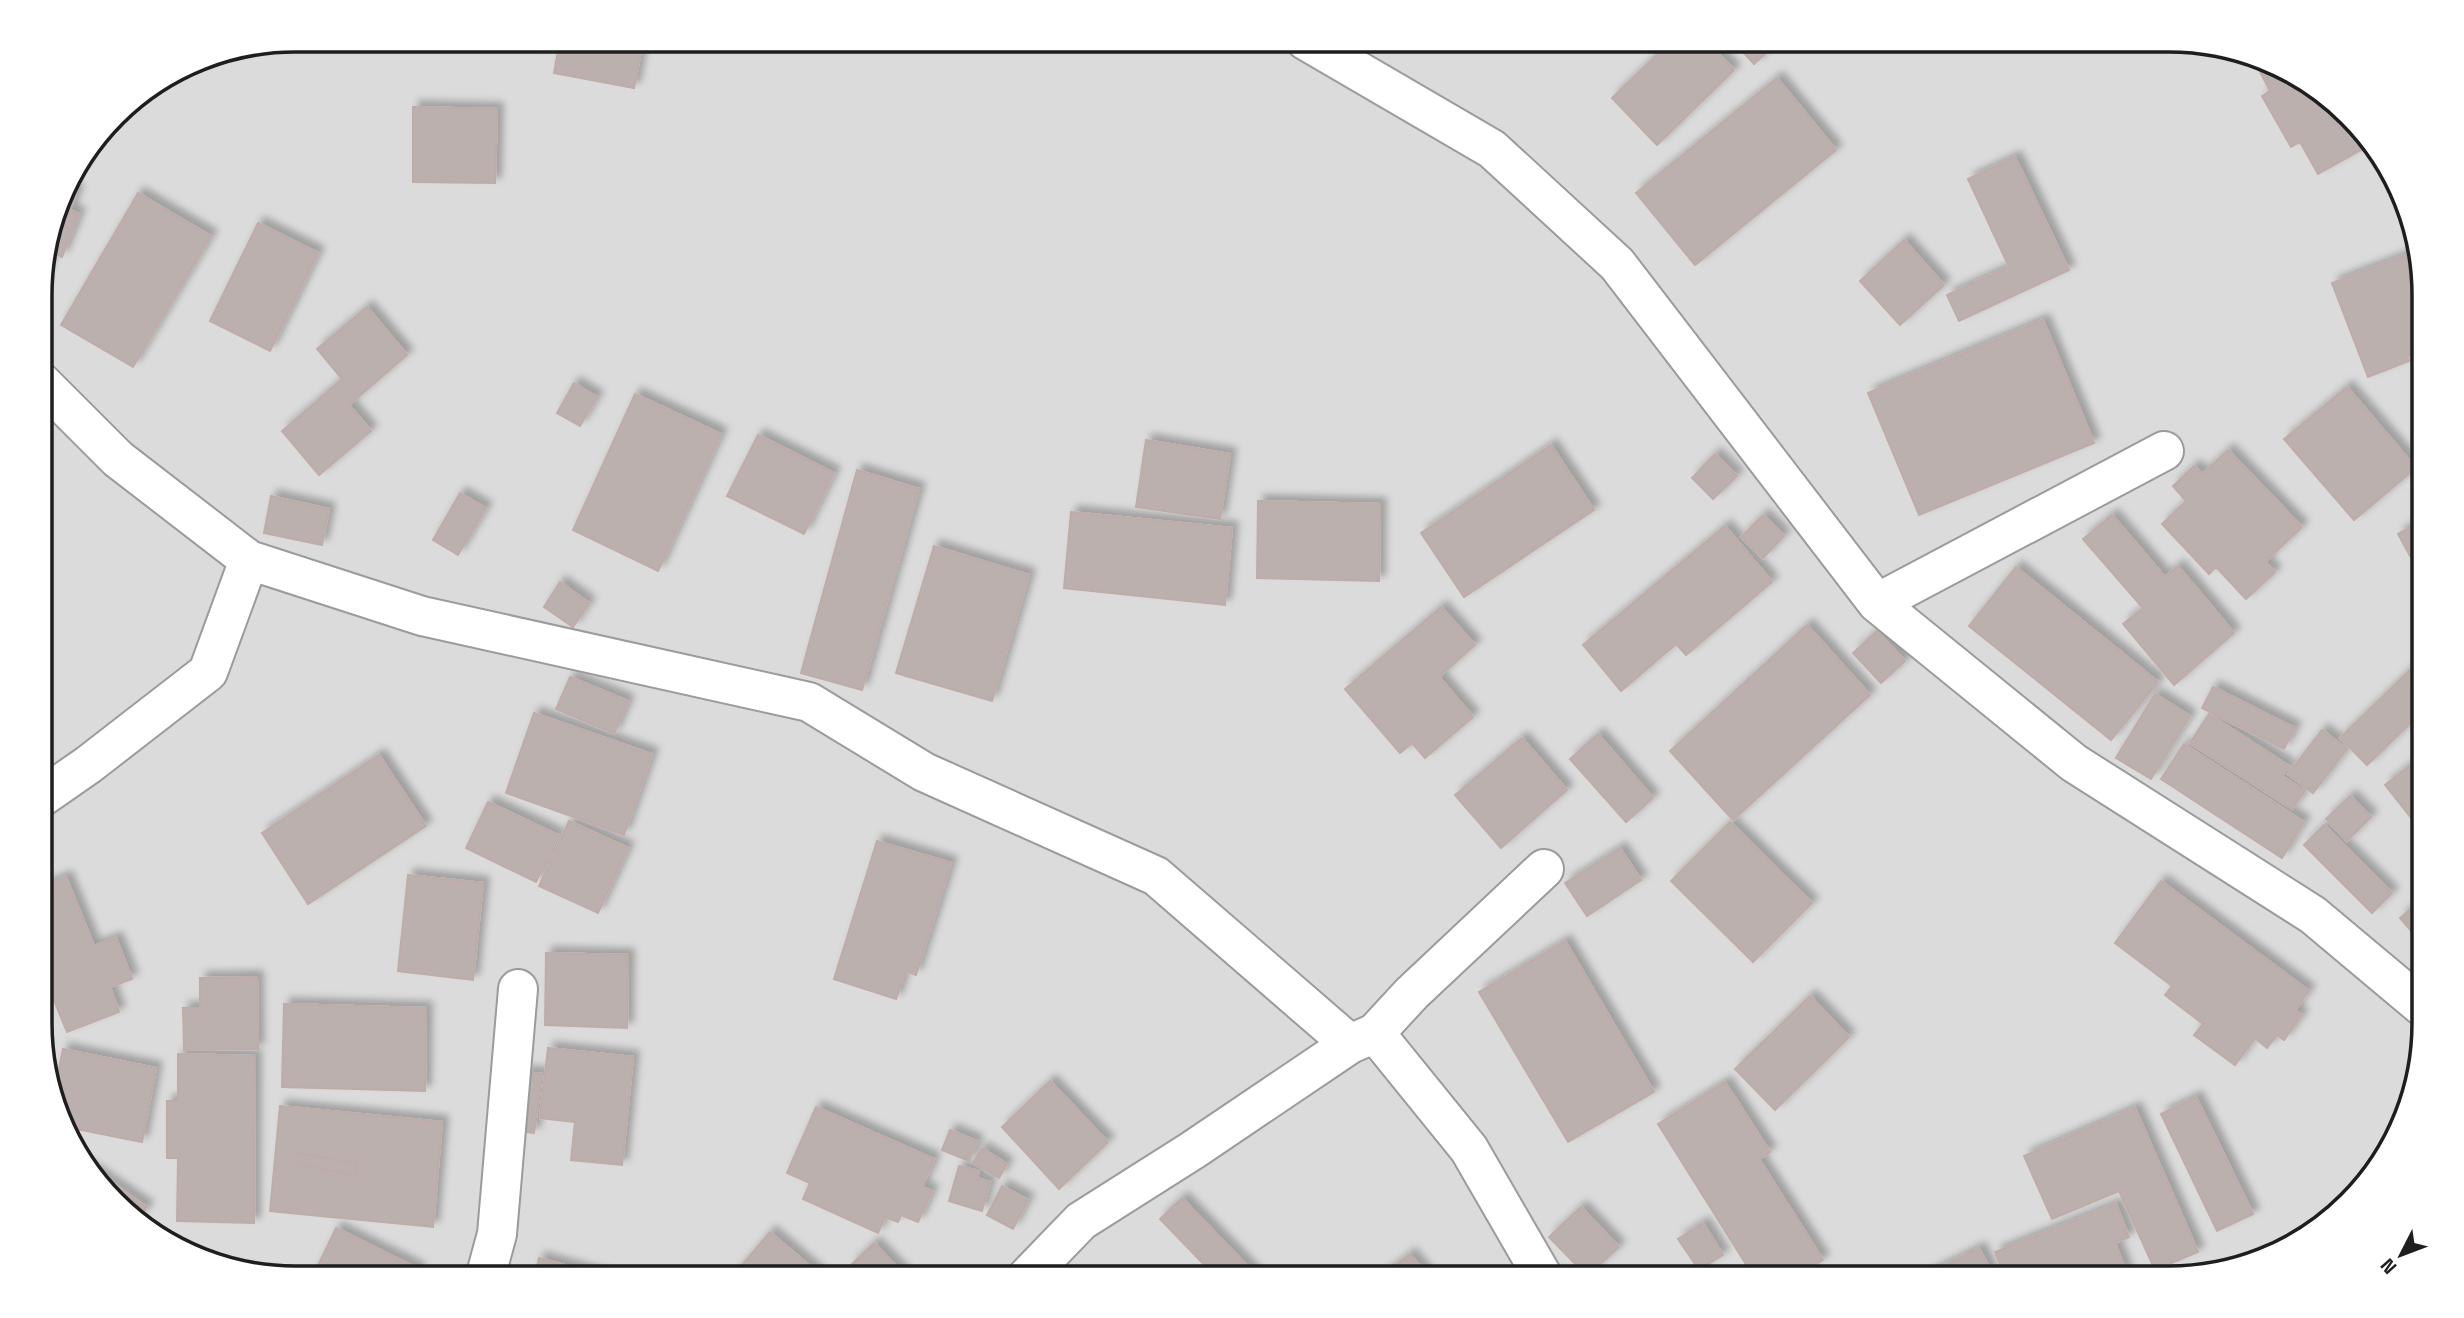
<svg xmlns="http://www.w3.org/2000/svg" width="2464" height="1318" font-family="'Space Grotesk',sans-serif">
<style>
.residential{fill:#dcdbdb}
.building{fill:#bbb0ae;stroke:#bfaca8;stroke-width:2;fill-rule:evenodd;filter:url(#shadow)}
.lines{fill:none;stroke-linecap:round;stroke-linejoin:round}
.minor-casing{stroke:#9b9b9b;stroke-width:42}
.minor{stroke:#fff;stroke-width:38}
.rim{fill:none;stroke:#1e1e1e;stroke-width:3.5}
</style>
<defs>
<filter id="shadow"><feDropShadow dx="6" dy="-6" stdDeviation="3.5" flood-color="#0004"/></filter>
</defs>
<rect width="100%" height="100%" fill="#eee9e5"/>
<path class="residential" d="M295,40H2169L2282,67L2381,153L2422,262L2424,1023L2397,1136L2310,1235L2185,1277L295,1278L182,1251L93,1178L42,1057L41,278L67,182L127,104L198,60Z"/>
<path class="building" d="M560,40H643L634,88L554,73Z
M1672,40H1705L1734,70L1657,145L1612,98Z
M1732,40H1780L1754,64Z
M2263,62L2282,67L2375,148L2372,150L2370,145L2318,174L2300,142L2291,147L2262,96L2270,91L2257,66Z
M1777,78L1836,150L1695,265L1636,193Z
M413,107L497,109L495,183L413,182Z
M2015,157L2069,270L1959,321L1947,295L2009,267L1968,179Z
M66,186L77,191L70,210L79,214L62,257L53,253L41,284Z
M138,193L211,236L133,367L61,325Z
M258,223L318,253L270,351L210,321Z
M1904,240L1944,285L1900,325L1860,281Z
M2417,251L2422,262V347L2406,353L2409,361L2368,377L2332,283Z
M367,307L407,355L349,405L371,431L319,475L282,431L342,379L317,349Z
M2043,320L2094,443L1919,515L1868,393Z
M574,383L597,397L580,426L557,413Z
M2347,387L2416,468L2354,520L2284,439Z
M635,394L721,434L658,571L573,530Z
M758,435L834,473L804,534L727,496Z
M1146,440L1230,454L1220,519L1136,507Z
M1551,445L1594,510L1464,597L1421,533Z
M2228,450L2302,527L2265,562L2275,572L2246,599L2216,567L2209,574L2162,524L2186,501L2173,486L2194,466L2202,474Z
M1715,454L1737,476L1713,499L1692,478Z
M857,470L919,489L862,690L801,673Z
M460,493L486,508L458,555L433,540Z
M271,496L329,509L322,545L264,533Z
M1258,501L1380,504L1379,581L1257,578Z
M1071,512L1232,528L1225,605L1064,588Z
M1763,515L1784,536L1763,558L1741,537Z
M2112,515L2165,577L2178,566L2234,633L2174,685L2123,624L2143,608L2083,539Z
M2422,521V578L2398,534Z
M1725,526L1772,582L1686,655L1676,644L1621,691L1583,645Z
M934,546L1029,575L992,701L896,673Z
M2016,567L2158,682L2111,740L1969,626Z
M560,582L589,603L573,627L544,607Z
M1441,607L1475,645L1439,677L1473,717L1425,758L1412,743L1400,753L1345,689Z
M1807,625L1870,695L1733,820L1670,751Z
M1877,631L1905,661L1881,683L1853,653Z
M2416,664L2423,671V711L2367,765L2340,738Z
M570,677L628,701L614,734L556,709Z
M2213,687L2295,728L2284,749L2202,708Z
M2155,694L2190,716L2151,779L2116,758Z
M534,713L652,754L624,835L506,793Z
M2209,714L2289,766L2282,776L2305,791L2292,809L2190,743Z
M2322,730L2347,749L2313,793L2288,774Z
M1598,734L1653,798L1626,822L1570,759Z
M1522,738L1567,790L1501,848L1455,795Z
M2184,744L2304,822L2282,858L2161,779Z
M379,755L426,826L308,904L262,833Z
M2423,755V833L2385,785Z
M2350,796L2371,817L2347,841L2326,819Z
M488,802L558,835L536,882L466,848Z
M569,821L628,848L598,913L539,886Z
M1730,822L1812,903L1753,962L1671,881Z
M2324,825L2392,893L2372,913L2304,845Z
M877,841L951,863L916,975L905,971L896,999L834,979Z
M1620,848L1641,880L1587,916L1565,883Z
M408,875L483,883L473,980L398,971Z
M66,877L94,946L116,938L132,979L110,987L119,1012L67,1032L42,971V886Z
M2161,881L2309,991L2295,1010L2302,1015L2284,1040L2277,1035L2267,1048L2255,1038L2235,1065L2194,1035L2203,1024L2165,995L2172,986L2115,943Z
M2423,898L2424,946L2400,918Z
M1565,941L1654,1092L1568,1142L1479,992Z
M546,953L628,955L627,1028L545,1025Z
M257,977L258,1049L184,1050L183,1008H200V978Z
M1810,996L1849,1037L1775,1110L1735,1069Z
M284,1004L426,1008L425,1091L282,1087Z
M548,1048L633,1057L622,1165L571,1160L575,1122L540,1118Z
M63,1049L156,1068L142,1142L72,1128L55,1087Z
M178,1054L255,1056L254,1223L177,1221L178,1158H167V1101H178Z
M524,1072L542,1074L534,1133L515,1130Z
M1050,1081L1108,1142L1059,1189L1002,1127Z
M1725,1082L1770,1152L1759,1159L1823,1260L1795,1277H1754L1658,1124Z
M2196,1097L2253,1214L2217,1231L2161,1114Z
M280,1106L442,1122L433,1227L270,1211ZM298,1153L356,1163L355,1175L296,1164Z
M816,1107L934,1159L922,1187L932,1191L918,1222L901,1215L898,1222L885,1217L878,1233L803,1199L810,1183L787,1173Z
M2135,1108L2198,1252L2155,1270L2119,1191L2052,1219L2024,1156Z
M950,1130L977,1141L969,1161L942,1150Z
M982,1148L1007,1164L999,1178L973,1163Z
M298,1153L356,1163L355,1175L296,1164Z
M959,1166L979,1171L977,1178L990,1182L982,1211L949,1201Z
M88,1167L147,1207L140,1217L93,1178Z
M1002,1186L1028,1200L1013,1229L987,1215Z
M1182,1198L1258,1277H1216L1160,1219Z
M2116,1204L2129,1237L2115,1243L2127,1274L2119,1277H2005L1995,1252Z
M1581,1207L1619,1247L1587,1276L1549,1237Z
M1703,1223L1723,1255L1699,1270L1678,1239Z
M336,1228L419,1269L414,1278H312Z
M770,1232L824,1278H731Z
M874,1243L908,1278H863L851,1265Z
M1979,1248L1994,1277H1921Z
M1410,1254L1429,1277H1380Z
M539,1258L612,1278H534Z"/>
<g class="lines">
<g class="minor-casing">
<path id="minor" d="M1305,40L1492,149L1617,264L1877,603L2074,763L2313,915L2424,1008
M41,382L118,459L249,560L422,616L809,702L924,772L1156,876L1350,1044L1375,1033L1469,1149L1543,1277
M1877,603L2164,451
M42,797L88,765L208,672L249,560
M1375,1033L1412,993L1544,869
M485,1278L497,1234L518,989
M1026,1278L1081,1221L1193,1150L1350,1044"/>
</g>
<use href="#minor" class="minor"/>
</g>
<path d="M0 0H2464V1318H0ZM295 52H2169A243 243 0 0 1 2412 295V1023A243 243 0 0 1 2169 1266H295A243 243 0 0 1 52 1023V295A243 243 0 0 1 295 52Z" fill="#fff" fill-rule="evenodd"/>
<path class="rim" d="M295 52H2169A243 243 0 0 1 2412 295V1023A243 243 0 0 1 2169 1266H295A243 243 0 0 1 52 1023V295A243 243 0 0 1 295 52Z"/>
<g transform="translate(2401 1255) rotate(228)" stroke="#ffffff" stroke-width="5" paint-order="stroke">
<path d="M0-5L12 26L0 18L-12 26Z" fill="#1e1e1e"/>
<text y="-10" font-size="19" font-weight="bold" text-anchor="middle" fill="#1e1e1e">N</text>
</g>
</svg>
